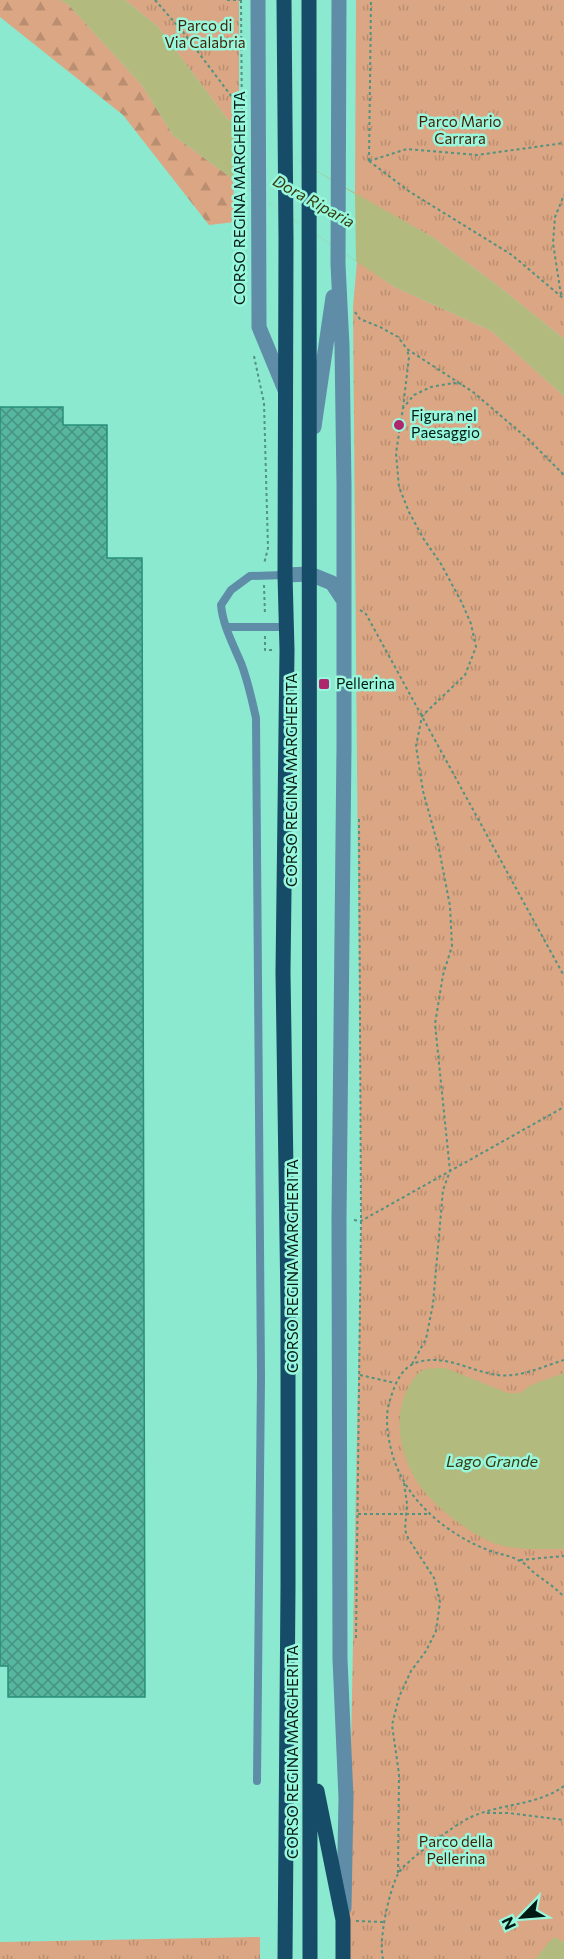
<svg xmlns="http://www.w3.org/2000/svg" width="564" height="1959" font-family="Commissioner,sans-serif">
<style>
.forest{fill:url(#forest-firs)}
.park{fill:url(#park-tufts)}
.water{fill:#b2ba7e}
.pier{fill:#8be9d0}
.building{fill:url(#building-cross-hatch);stroke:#298f79;stroke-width:1.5}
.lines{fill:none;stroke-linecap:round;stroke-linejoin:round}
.path{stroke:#519281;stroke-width:2;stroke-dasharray:3 3;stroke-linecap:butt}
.service{stroke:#5f8ca7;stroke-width:8}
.minor{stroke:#5f8ca7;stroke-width:15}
.primary{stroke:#164c68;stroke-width:15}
.poi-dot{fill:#ae266b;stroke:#98f7dd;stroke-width:2}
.labels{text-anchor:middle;stroke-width:5;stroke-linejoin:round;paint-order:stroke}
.park-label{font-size:15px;fill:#431f03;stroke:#98f7dd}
.street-label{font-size:15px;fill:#001913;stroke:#98f7dd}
.poi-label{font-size:15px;fill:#001913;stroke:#98f7dd;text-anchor:start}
.water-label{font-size:16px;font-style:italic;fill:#363b0b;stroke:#98f7dd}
</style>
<defs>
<pattern id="forest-firs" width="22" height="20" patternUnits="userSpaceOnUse" patternTransform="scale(1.5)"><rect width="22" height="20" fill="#dba683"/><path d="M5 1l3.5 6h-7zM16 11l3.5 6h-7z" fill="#ba8e70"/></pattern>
<pattern id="park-tufts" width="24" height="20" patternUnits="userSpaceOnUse" patternTransform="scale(1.5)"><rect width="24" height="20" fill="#dba683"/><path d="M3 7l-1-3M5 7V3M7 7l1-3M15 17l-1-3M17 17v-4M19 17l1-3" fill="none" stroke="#ba8e70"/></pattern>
<pattern id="building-cross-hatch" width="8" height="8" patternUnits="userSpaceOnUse" patternTransform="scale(1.5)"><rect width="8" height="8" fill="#56b69e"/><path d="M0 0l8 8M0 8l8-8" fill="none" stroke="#459380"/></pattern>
</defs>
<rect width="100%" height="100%" fill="#8be9d0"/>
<path class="forest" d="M0,0H61L69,5L142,85L173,135L233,179L235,222L209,225L123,115L0,17Z"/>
<path class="park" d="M125,0H239V125L228,120L158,27Z
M356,0H564V339L494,283L432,237L355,194Z
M357,261L393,286L492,331L564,396V1959H347L361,1221L353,307Z
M260,1937V1959H0V1942Z"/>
<path class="water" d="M61,0H125L158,27L228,120L432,237L494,283L564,339V396L492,331L393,286L233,179L173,135L142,85L69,5Z
M445,1368L508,1393H520L531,1385L564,1373V1549C539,1549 514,1551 491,1542C464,1530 425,1500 412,1473C398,1446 394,1411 410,1384C414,1378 418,1371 426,1369C432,1368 439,1368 445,1368Z
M555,1937L564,1942V1959H535C542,1952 546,1943 555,1937Z"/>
<path class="pier" d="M239,125L355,194L356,261L233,179Z"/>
<path class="building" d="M0,407H63V425H107V558H142L145,1697H8V1666H0Z"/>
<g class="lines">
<path class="path" d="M155,0L183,32L241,109
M227,0H241
M241,0L243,264
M369,161L410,192L512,255L564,299
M369,161L407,149L477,155L564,143
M369,161L371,0
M561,295L553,243L555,217L564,195
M355,312L360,319L380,327L398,337L407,349L473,392L528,439L564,475
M254,356L264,403L268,548L264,564
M403,408L409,357L407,349
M264,585L265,615
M360,610L366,614L564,976
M265,636V650H273
M354,1220L361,1221L564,1107
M564,1360C544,1366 520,1378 498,1375C472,1372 446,1354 418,1362C401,1367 395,1384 390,1400C385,1415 387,1433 391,1449C402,1497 444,1533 488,1550C498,1554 509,1555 518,1560C524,1562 528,1567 532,1571C543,1580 554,1586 564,1597
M412,1364L426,1339L433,1304L443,1190L450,1171L435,1024L443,975L452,946L450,906L439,849L423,791L416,746L422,716L465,675L476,647L471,624L462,603L441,564L423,538L409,512L399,487L396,453L403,408L414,395L431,387L453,383L461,384
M360,1375L395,1383
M358,1514H430
M520,1560L564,1556
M356,1638L361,1221L359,819
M487,1813H508L564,1820
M398,1873L399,1774L392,1725L399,1697L411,1671L426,1651L436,1631L440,1602L434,1578L408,1538L405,1530L407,1504L404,1483
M356,1921L383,1922
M383,1959C378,1941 389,1891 398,1874C404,1862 456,1824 469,1818C500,1803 537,1806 564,1786"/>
<path class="service" d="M226,627H286
M257,1781L261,1377L256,718C252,700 248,681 241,663C233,644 223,626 221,605L231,590L250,576L285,575"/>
<path class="minor" d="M258,0L259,327L285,390
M339,0L338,264L342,346L344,486V746L339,1219L340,1659L346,1798L344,1908
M314,427L333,297
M285,575L310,574L332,583L344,601"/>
<path class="primary" d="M284,0L286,239L285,575L287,650L283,972L288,1305V1586L285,1959
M309,0L310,1959
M317,1791L343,1920V1959"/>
</g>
<g class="poi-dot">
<circle cx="399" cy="425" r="6"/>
<rect x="318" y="678" width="12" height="12" rx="3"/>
</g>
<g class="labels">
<g class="park-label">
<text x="205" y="31">Parco di<tspan x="205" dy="17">Via Calabria</tspan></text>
<text x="460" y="127">Parco Mario<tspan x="460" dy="17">Carrara</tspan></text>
<text x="456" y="1847">Parco della<tspan x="456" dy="17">Pellerina</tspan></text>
</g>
<g class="street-label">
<text transform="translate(240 198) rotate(-90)" y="5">CORSO REGINA MARGHERITA</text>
<text transform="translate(292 780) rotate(-90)" y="5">CORSO REGINA MARGHERITA</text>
<text transform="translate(293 1266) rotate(-90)" y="5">CORSO REGINA MARGHERITA</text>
<text transform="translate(293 1752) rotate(-90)" y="5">CORSO REGINA MARGHERITA</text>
</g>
<g class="poi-label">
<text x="411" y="421">Figura nel<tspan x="411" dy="17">Paesaggio</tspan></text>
<text x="336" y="689">Pellerina</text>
</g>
<g class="water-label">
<text transform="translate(314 201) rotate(29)" y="6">Dora Riparia</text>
<text x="492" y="1467">Lago Grande</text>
</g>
</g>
<g transform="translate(522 1917) rotate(245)" stroke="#98f7dd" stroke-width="4.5" paint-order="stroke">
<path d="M0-4.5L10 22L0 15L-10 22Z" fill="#001913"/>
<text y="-9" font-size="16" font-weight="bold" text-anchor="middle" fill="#001913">N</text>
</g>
</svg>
